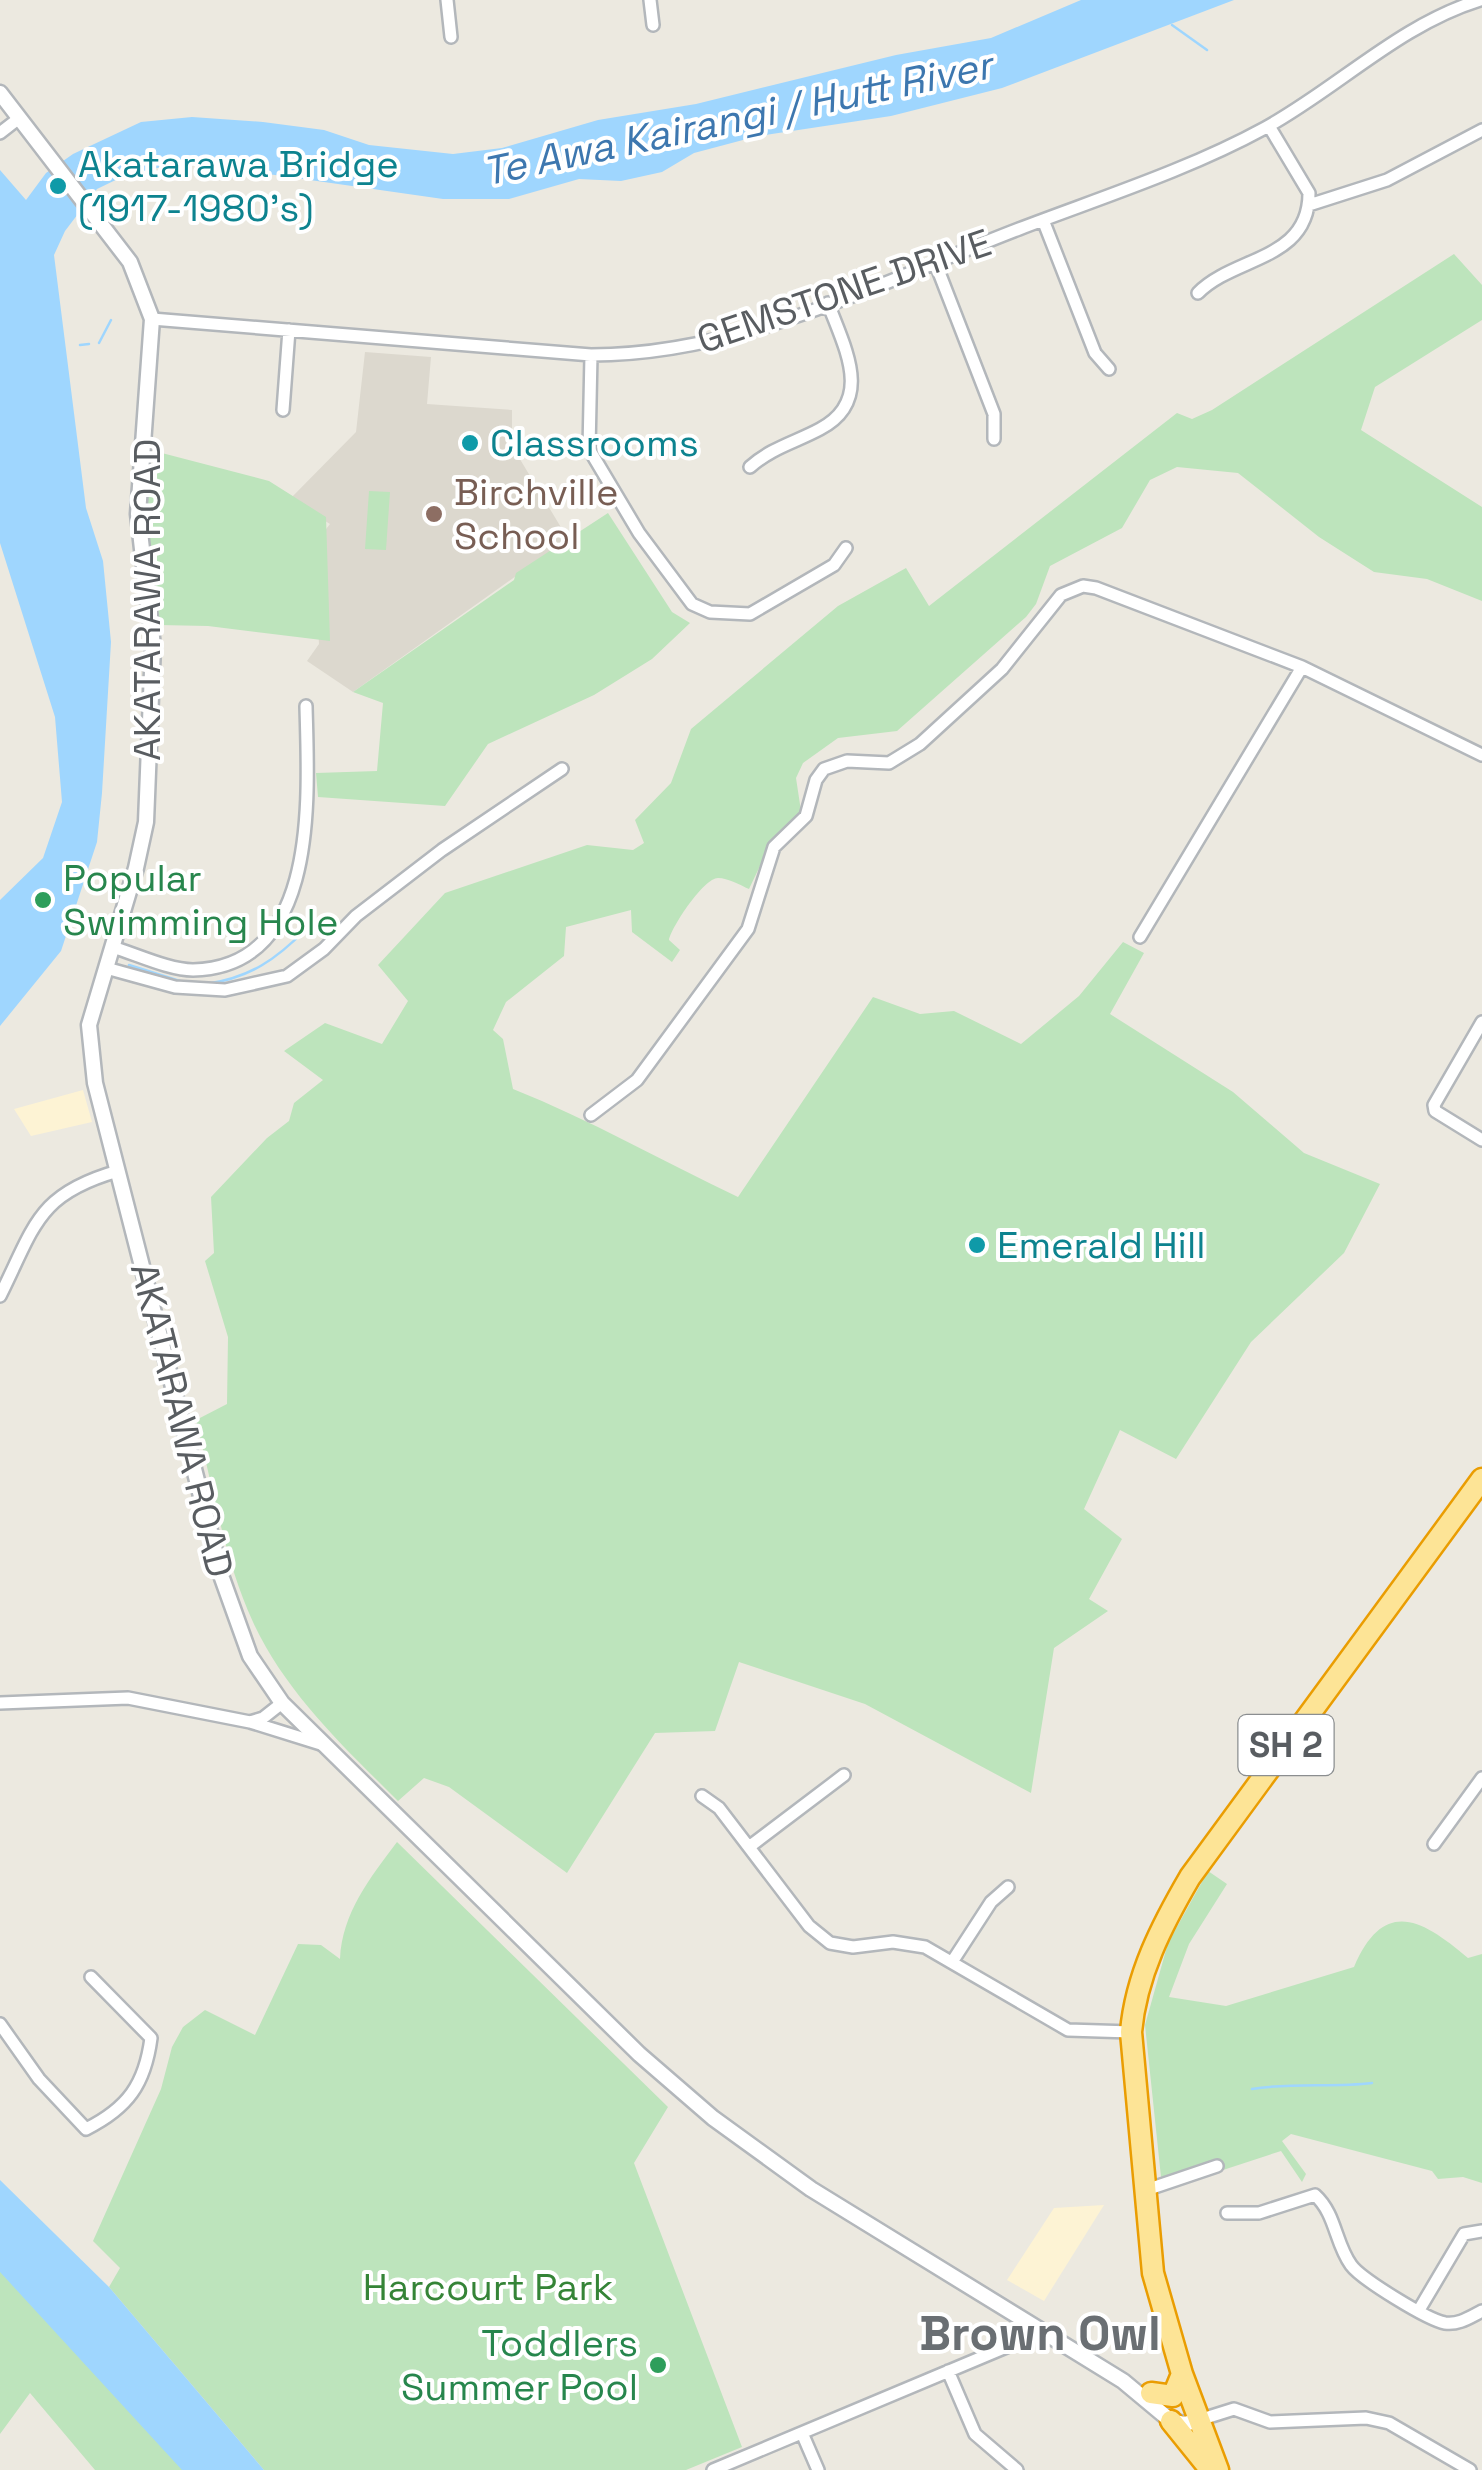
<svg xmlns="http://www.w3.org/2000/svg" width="1482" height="2470" font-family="'Space Grotesk',sans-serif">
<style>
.commercial{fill:#fdf3d4}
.education{fill:#dcd8ce}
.green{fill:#bde4bc}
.water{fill:#9fd6fe}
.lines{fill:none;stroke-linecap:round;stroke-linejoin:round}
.stream{stroke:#9fd6fe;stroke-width:2.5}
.minor-casing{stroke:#b3b7bb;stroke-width:16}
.tertiary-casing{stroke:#b3b7bb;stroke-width:19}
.trunk-casing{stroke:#ea9d02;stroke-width:25}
.minor{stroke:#fff;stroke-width:11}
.tertiary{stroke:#fff;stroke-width:14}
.trunk{stroke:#fde496;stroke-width:20}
.culture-dot{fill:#0f9aa8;stroke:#fff;stroke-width:4}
.education-dot{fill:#8d6e63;stroke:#fff;stroke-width:4}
.leisure-dot{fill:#2e9e5b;stroke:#fff;stroke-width:4}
.labels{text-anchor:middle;stroke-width:8;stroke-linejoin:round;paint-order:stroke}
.shield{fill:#fff;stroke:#8b8e90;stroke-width:2.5}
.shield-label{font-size:35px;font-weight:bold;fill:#595d61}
.culture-label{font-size:38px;fill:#0d838f;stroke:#fff;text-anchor:start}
.street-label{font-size:38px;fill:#595d61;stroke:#fff}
.education-label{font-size:38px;fill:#785e54;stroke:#fff;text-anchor:start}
.leisure-label{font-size:38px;fill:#27864d;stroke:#fff;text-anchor:start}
.park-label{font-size:38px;fill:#358437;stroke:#fff}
.water-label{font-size:40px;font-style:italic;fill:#3d77af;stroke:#fff}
.district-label{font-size:48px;font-weight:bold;fill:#6a6f73;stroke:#fff}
</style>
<rect width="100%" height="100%" fill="#ece9e0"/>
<path class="commercial" d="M83,1090L92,1122L31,1136L14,1109Z
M1104,2205L1044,2301L1007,2280L1054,2208Z"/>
<path class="education" d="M365,352L431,357L427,404L512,410V446L568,539L353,692L307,661L319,644L313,546L330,524L290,499L356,432Z"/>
<path class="green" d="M1454,254L1482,285V320L1375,387L1361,430L1482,507V601L1427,579L1374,572L1319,537L1238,473L1177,467L1150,480L1122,528L1050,566L1036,604L1026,617L897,731L838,738L803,763L796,778L801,811L769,847L749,889C740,885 728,878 718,878C704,878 672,926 669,940L680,950L672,962L632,932L631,910L566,927L564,956L506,1002L493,1030L503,1039L513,1089C591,1120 662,1161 738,1197L873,997L920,1014L954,1011L1021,1044L1079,996L1123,942L1144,953L1110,1014L1233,1092L1304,1153L1380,1184L1344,1253L1251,1342L1176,1459L1120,1430L1084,1509L1122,1539L1089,1599L1108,1611L1054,1648L1031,1793L865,1704L739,1662L715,1731L655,1733L567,1873L449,1787L424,1778L398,1801C343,1746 286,1693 253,1622C224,1559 213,1487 196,1420L227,1404L228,1337L205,1261L214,1253L211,1197L267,1138L289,1121L294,1103L323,1080L284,1051L325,1023L382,1044L408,1001L378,965L445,893L587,845L633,850L644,843L635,820L671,783L691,729L838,606L906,568L929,606L1177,413L1192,419L1212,410Z
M158,452L269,481L326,517L330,641L208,626L159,625C150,566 138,509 158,452Z
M369,491L390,492L386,550L365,549Z
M608,513L672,612L690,623L652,659L594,695L488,744L445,806L318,797L316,773L377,771L383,703L353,692L514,580L516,573Z
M397,1842L668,2107L634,2163L742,2447L686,2470H264L109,2287L120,2268L93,2241L161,2089L172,2047L183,2027L205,2010L255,2035L298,1944L321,1945L340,1959C342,1913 370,1878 397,1842Z
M1208,1871L1227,1884L1189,1944L1169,1997L1226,2006L1354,1967C1384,1897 1422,1919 1468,1958L1482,1954V2183L1463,2177L1438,2179L1432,2171L1291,2134L1282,2141L1306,2174L1302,2182L1281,2151L1220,2171L1217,2162L1161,2177L1145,2025L1168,1943Z
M0,2271L185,2470H95L30,2393L0,2434Z"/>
<path class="water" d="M1081,0H1234L1002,88L891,116L758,136L694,153L662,172L621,181L579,179L509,199H443L184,162L126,175L97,189L65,231L54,255L86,508L103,561L111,642L102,793L97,842L61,951L0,1026V900L43,858L62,802L55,717L0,543V170L26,200L46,173L73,154L141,122L192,117L263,122L324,130L369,145L453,154L502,148L598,120L696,104L896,55L991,38Z
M0,2180L109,2287L264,2470H182L0,2272Z"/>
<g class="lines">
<path class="stream" d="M1172,25L1207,50
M99,343L111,320
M80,345L89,344
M129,965L183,982
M206,984C249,978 276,960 307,928
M1252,2089C1293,2082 1332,2088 1372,2083"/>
<g class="minor-casing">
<path id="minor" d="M447,0L451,37
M650,0L653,25
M0,133L18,119
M1309,205L1387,180L1482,130
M1043,220L1095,353L1109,369
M935,262L994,414V439
M1198,293C1234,256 1309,261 1309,193L1269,126
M152,319L591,355C741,355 881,282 1019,229C1100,198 1188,170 1265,128C1338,88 1399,25 1480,0
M591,355L589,449L639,533L692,604L710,612L750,614L834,565L846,548
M283,410L289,330
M750,467C771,448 796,442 820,429C875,400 844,347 828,303
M1140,937L1302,667
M112,947C136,954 169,970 193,970C321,967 308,794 306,706
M106,968L175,987L225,990L287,976L324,949L356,916L442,850L562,769
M1482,1022L1434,1105L1435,1111L1482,1140
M591,1115L637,1080L748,929L774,847L806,816L816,780L824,769L847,761L889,763L920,744L1002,669L1061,595L1083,586L1096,588L1302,667L1482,755
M0,1296C35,1226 37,1194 118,1171
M0,1703L128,1698L250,1722L324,1745
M250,1722L263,1718L282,1703
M702,1796L719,1808L809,1926L830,1943L853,1947L893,1942L925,1947L1068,2030L1131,2032
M1434,1844L1482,1778
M749,1847L844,1775
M952,1962L991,1902L1008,1887
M0,2024L39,2079L86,2129C128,2108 145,2084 151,2038L91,1977
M1143,2191L1217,2166
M1227,2213H1259L1315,2195C1336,2214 1335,2243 1351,2265C1361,2279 1428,2320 1445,2323C1459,2325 1470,2317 1482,2311
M1419,2310L1464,2234L1482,2231
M948,2371L975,2434L1017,2470
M1199,2420L1234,2409L1270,2422L1366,2418L1389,2423L1470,2470
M802,2433L818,2470
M713,2470L1011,2345L1030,2325"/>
</g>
<g class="tertiary-casing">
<path id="tertiary" d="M0,93L130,262L152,319L138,514L153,646L146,822L136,868L89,1025L95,1083L222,1578L250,1656L282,1703L639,2054L713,2118L811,2189L1123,2381L1171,2421L1185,2424L1199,2420"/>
</g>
<g class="trunk-casing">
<path id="trunk" d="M1151,2393L1173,2396L1182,2374
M1171,2421L1209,2468
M1218,2470L1182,2374L1153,2273L1131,2032C1136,1975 1162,1925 1190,1877L1482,1479"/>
</g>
<use href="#minor" class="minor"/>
<use href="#tertiary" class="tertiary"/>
<use href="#trunk" class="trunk"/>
</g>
<g class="culture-dot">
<circle cx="58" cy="186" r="10"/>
<circle cx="470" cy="443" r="10"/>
<circle cx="977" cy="1245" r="10"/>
</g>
<circle class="education-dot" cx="434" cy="514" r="10"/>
<g class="leisure-dot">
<circle cx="43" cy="900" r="10"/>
<circle cx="658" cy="2365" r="10"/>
</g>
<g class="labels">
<rect class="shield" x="1238.5" y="1715" width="95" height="60" rx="8"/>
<g class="shield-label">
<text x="1286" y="1757">SH 2</text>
</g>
<g class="culture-label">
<text x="78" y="177">Akatarawa Bridge<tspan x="78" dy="44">(1917-1980's)</tspan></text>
<text x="490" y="456">Classrooms</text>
<text x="997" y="1258">Emerald Hill</text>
</g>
<g class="street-label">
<text transform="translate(844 291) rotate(-19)" y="13">GEMSTONE DRIVE</text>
<text transform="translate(147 600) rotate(-90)" y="13">AKATARAWA ROAD</text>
<text transform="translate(182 1420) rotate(76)" y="13">AKATARAWA ROAD</text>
</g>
<g class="education-label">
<text x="454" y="505">Birchville<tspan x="454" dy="44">School</tspan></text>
</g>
<g class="leisure-label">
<text x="63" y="891">Popular<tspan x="63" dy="44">Swimming Hole</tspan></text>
<text x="638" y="2356" text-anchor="end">Toddlers<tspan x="638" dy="44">Summer Pool</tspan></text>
</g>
<g class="park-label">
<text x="488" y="2300">Harcourt Park</text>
</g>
<g class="water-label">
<text transform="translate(737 118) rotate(-12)" y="14">Te Awa Kairangi / Hutt River</text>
</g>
<g class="district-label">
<text x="1040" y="2350">Brown Owl</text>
</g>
</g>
</svg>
